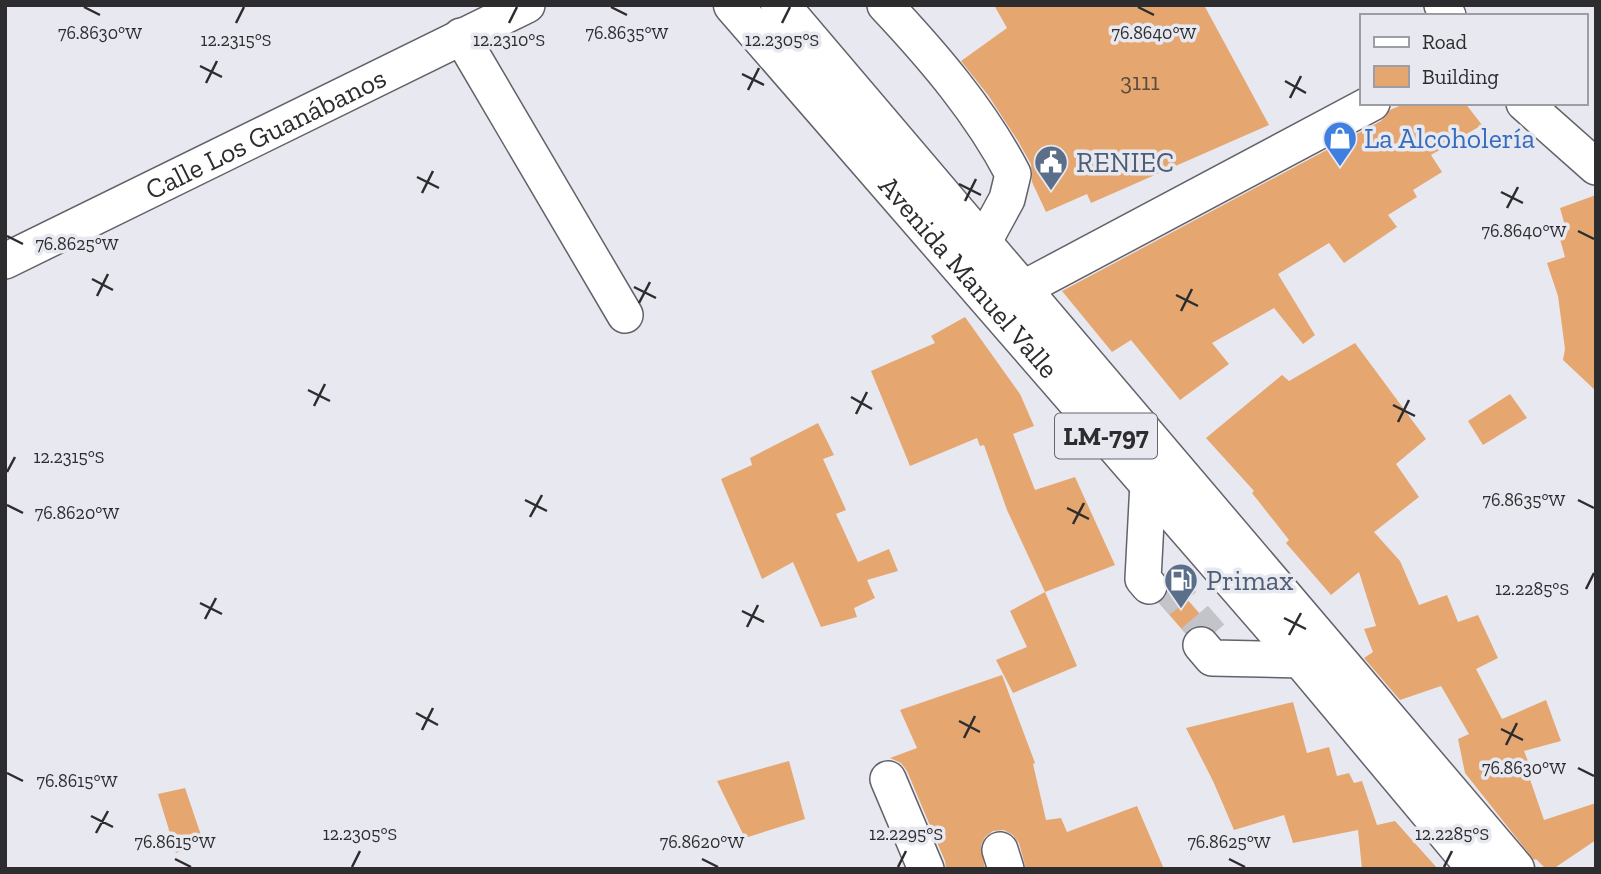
<svg xmlns="http://www.w3.org/2000/svg" width="1601" height="874" font-family="'Zilla Slab',serif">
<style>
.building{fill:#e5a76f}
.lines{fill:none;stroke-linecap:round;stroke-linejoin:round}
.minor-tunnel{stroke:#c3c3ca;stroke-width:35;stroke-dasharray:35 18;stroke-linecap:butt}
.minor-casing{stroke:#63626a;stroke-width:38}
.major-casing{stroke:#63626a;stroke-width:41}
.minor{stroke:#fff;stroke-width:35}
.major{stroke:#fff;stroke-width:38}
.ticks{fill:none;stroke:#2d2d30;stroke-width:2.5}
.labels{text-anchor:middle;stroke-width:7;stroke-linejoin:round;paint-order:stroke}
.number-label{font-size:24px;fill:#5b4c40}
.shield{fill:#e8e8f1;stroke:#65656a;stroke-width:2}
.shield-label{font-size:26px;font-weight:bold;fill:#2d2d30}
.street-label{font-size:28px;fill:#2d2d30;stroke:#e8e8f1}
.shop-label{font-size:28px;fill:#366cbe;stroke:#e8e8f1;text-anchor:start}
.service-label{font-size:28px;fill:#4e5e75;stroke:#e8e8f1;text-anchor:start}
.ticks-label{font-size:18px;text-anchor:middle;fill:#2d2d30;stroke:#e8e8f1;stroke-width:7;stroke-linejoin:round;paint-order:stroke}
</style>
<rect width="100%" height="100%" fill="#e8e8f1"/>
<path class="building" d="M994,5H1204L1269,125L1091,203L1087,194L1046,212L1032,182L1031,164L1018,141L988,95L961,61L1007,28Z
M1406,103H1465L1482,125L1431,155L1442,172L1413,190L1417,197L1388,215L1397,227L1344,263L1329,243L1278,274L1315,335L1303,344L1274,308L1212,343L1229,364L1180,400L1131,340L1112,352L1062,291L1381,121L1390,110Z
M1596,195V391L1563,360L1565,349L1558,296L1547,263L1565,257L1557,228L1565,226L1560,208Z
M965,317L1020,394L1034,426L1013,434L1035,490L1075,477L1115,565L1045,592L1007,510L984,445L980,446L977,438L910,466L871,371L935,343L931,336Z
M1355,343L1426,439L1396,464L1419,497L1374,532L1400,561L1419,605L1447,595L1458,622L1478,615L1498,658L1476,669L1502,719L1546,700L1561,741L1524,751L1528,761L1524,762L1544,820L1596,803V840L1553,869H1546L1536,859L1534,860L1465,773L1458,739L1469,734L1441,686L1400,700L1364,658L1373,652L1364,629L1376,626L1359,572L1331,595L1286,543L1289,540L1252,493L1254,491L1206,438L1282,375L1289,381Z
M1510,394L1527,418L1483,445L1468,421Z
M818,423L834,455L823,459L846,510L836,514L858,562L889,549L898,571L867,580L875,598L854,608L857,617L821,627L793,562L762,579L721,479L752,465L750,458Z
M1164,573L1215,631L1207,626L1198,625L1185,633L1159,603L1168,592L1169,582Z
M1045,592L1077,666L1013,693L996,660L1027,647L1010,611Z
M1002,675L1035,763L1033,764L1046,820L1061,818L1067,832L1137,806L1164,869H1026L1019,843L1013,835L1004,830L993,831L985,837L981,845L985,869H946L945,861L907,771L901,763L890,758L917,748L900,710Z
M1293,702L1307,753L1329,747L1337,776L1349,773L1354,783L1362,781L1377,825L1395,821L1438,869H1362L1358,830L1293,843L1284,815L1234,830L1213,781L1186,728Z
M789,761L805,819L745,838L717,781Z
M185,788L203,841L176,853L158,794Z"/>
<g class="lines">
<path class="minor-tunnel" d="M1160,577L1211,636"/>
<g class="minor-casing">
<g id="minor">
<path d="M885,5C933,56 981,112 1013,174L1007,199L983,243"/>
<path d="M1442,5L1448,16"/>
<path d="M461,36L625,315"/>
<path d="M1524,103L1596,167"/>
<path id="s1" d="M5,261L527,5"/>
<path d="M998,302L1372,103"/>
<path d="M1148,483L1143,579L1149,586"/>
<path d="M1201,645L1212,658L1302,660"/>
<path d="M888,779L926,869"/>
<path d="M1000,850L1006,869"/>
</g>
</g>
<g class="major-casing">
<g id="major">
<path id="s2" d="M733,5L1302,660L1477,869"/>
<path d="M780,5L1515,869"/>
</g>
</g>
<use href="#minor" class="minor"/>
<use href="#major" class="major"/>
</g>
<path class="ticks" d="M84,7L100,15M611,7L627,15M1138,7L1154,15M236,23L244,7M509,23L517,7M782,23L790,7M200,66L222,77M742,74L764,85M1285,81L1306,93M206,83L217,61M748,90L759,68M1290,98L1301,76M417,177L439,188M959,184L981,195M1501,192L1523,203M422,193L433,171M965,201L976,179M1507,208L1518,187M1578,231L1594,239M7,236L23,244M92,279L113,290M634,287L656,298M1176,295L1198,306M97,296L108,274M639,303L650,282M1181,311L1192,289M308,390L330,401M851,397L872,409M1393,405L1415,416M314,406L325,384M856,414L867,392M1398,422L1409,400M7,472L15,457M525,500L547,511M1578,500L1594,508M7,505L23,513M1067,508L1089,519M530,517L542,495M1073,524L1084,503M1586,589L1594,573M200,603L222,614M742,611L764,622M1284,618L1306,629M205,619L216,598M747,627L758,605M1289,635L1301,613M416,713L438,725M959,721L980,732M1501,729L1523,740M422,730L433,708M964,738L975,716M1506,745L1517,723M1578,768L1594,776M7,773L23,781M91,816L113,827M96,833L108,811M175,859L191,867M702,859L718,867M1229,859L1245,867M352,867L360,851M898,867L906,851M1444,867L1452,851"/>
<defs>
<g id="shop-pin" transform="scale(1.75)"><path d="M0 17L-7.5 6A9.5 9.5 0 1 1 7.5 6Z" fill="#3f7fe0" stroke="#e8e8f1"/><path d="M-5-2.5h2.3a2.7 3.5 0 0 1 5.4 0H5L5.5 6h-11ZM-1.5-2.5h3a1.5 2.3 0 0 0-3 0Z" fill="#fff"/></g>
<g id="civic-pin" transform="scale(1.75)"><path d="M0 17L-7.5 6A9.5 9.5 0 1 1 7.5 6Z" fill="#5c6f8a" stroke="#e8e8f1"/><path d="M-.6-6.5H3V-4.5H.6V-3L4-1V1h2V6H-6V1h2V-1L-.6-3ZM-1.2 2.5V6h2.4V2.5Z" fill="#fff"/></g>
<g id="fuel-pin" transform="scale(1.75)"><path d="M0 17L-7.5 6A9.5 9.5 0 1 1 7.5 6Z" fill="#5c6f8a" stroke="#e8e8f1"/><path d="M-5.5-6h7V0h2V4h1.3V-2.5L3-4.5l.8-.8L6-3V5H2.5V1h-1V6h-7ZM-4.2-4.7v3.2H.2V-4.7Z" fill="#fff"/></g>
</defs>
<g fill-rule="evenodd">
<use href="#shop-pin" x="1340" y="138"/>
<use href="#civic-pin" x="1051" y="162"/>
<use href="#fuel-pin" x="1181" y="580"/>
</g>
<g class="labels">
<g class="number-label">
<text x="1140" y="90">3111</text>
</g>
<rect class="shield" x="1055" y="413.5" width="102" height="45" rx="5"/>
<g class="shield-label">
<text x="1106" y="445">LM-797</text>
</g>
<g class="street-label">
<text dy="10" stroke="none"><textPath href="#s1" startOffset="290">Calle Los Guanábanos</textPath></text>
<text dy="10" stroke="none"><textPath href="#s2" startOffset="360">Avenida Manuel Valle</textPath></text>
</g>
<g class="shop-label">
<text x="1364" y="148">La Alcoholería</text>
</g>
<g class="service-label">
<text x="1076" y="172">RENIEC</text>
<text x="1206" y="590">Primax</text>
</g>
</g>
<g class="ticks-label">
<text x="100" y="39">76.8630°W</text>
<text x="627" y="39">76.8635°W</text>
<text x="1154" y="39">76.8640°W</text>
<text x="236" y="46">12.2315°S</text>
<text x="509" y="46">12.2310°S</text>
<text x="782" y="46">12.2305°S</text>
<text x="1524" y="237">76.8640°W</text>
<text x="77" y="250">76.8625°W</text>
<text x="69" y="463">12.2315°S</text>
<text x="1524" y="506">76.8635°W</text>
<text x="77" y="519">76.8620°W</text>
<text x="1532" y="595">12.2285°S</text>
<text x="1524" y="774">76.8630°W</text>
<text x="77" y="787">76.8615°W</text>
<text x="360" y="840">12.2305°S</text>
<text x="906" y="840">12.2295°S</text>
<text x="1452" y="840">12.2285°S</text>
<text x="175" y="848">76.8615°W</text>
<text x="702" y="848">76.8620°W</text>
<text x="1229" y="848">76.8625°W</text>
</g>
<rect width="1601" height="874" fill="none" stroke="#2d2d30" stroke-width="14"/>
<rect x="1360" y="14" width="228" height="91" fill="#e8e8f1" stroke="#9d9da4" stroke-width="2"/>
<rect x="1374" y="37" width="35" height="10" fill="#ffffff" stroke="#9d9da4" stroke-width="2"/>
<text x="1422" y="49" font-size="21" fill="#2d2d30">Road</text>
<rect x="1374" y="66" width="35" height="21" fill="#e5a76f" stroke="#9d9da4" stroke-width="2"/>
<text x="1422" y="84" font-size="21" fill="#2d2d30">Building</text>
</svg>
